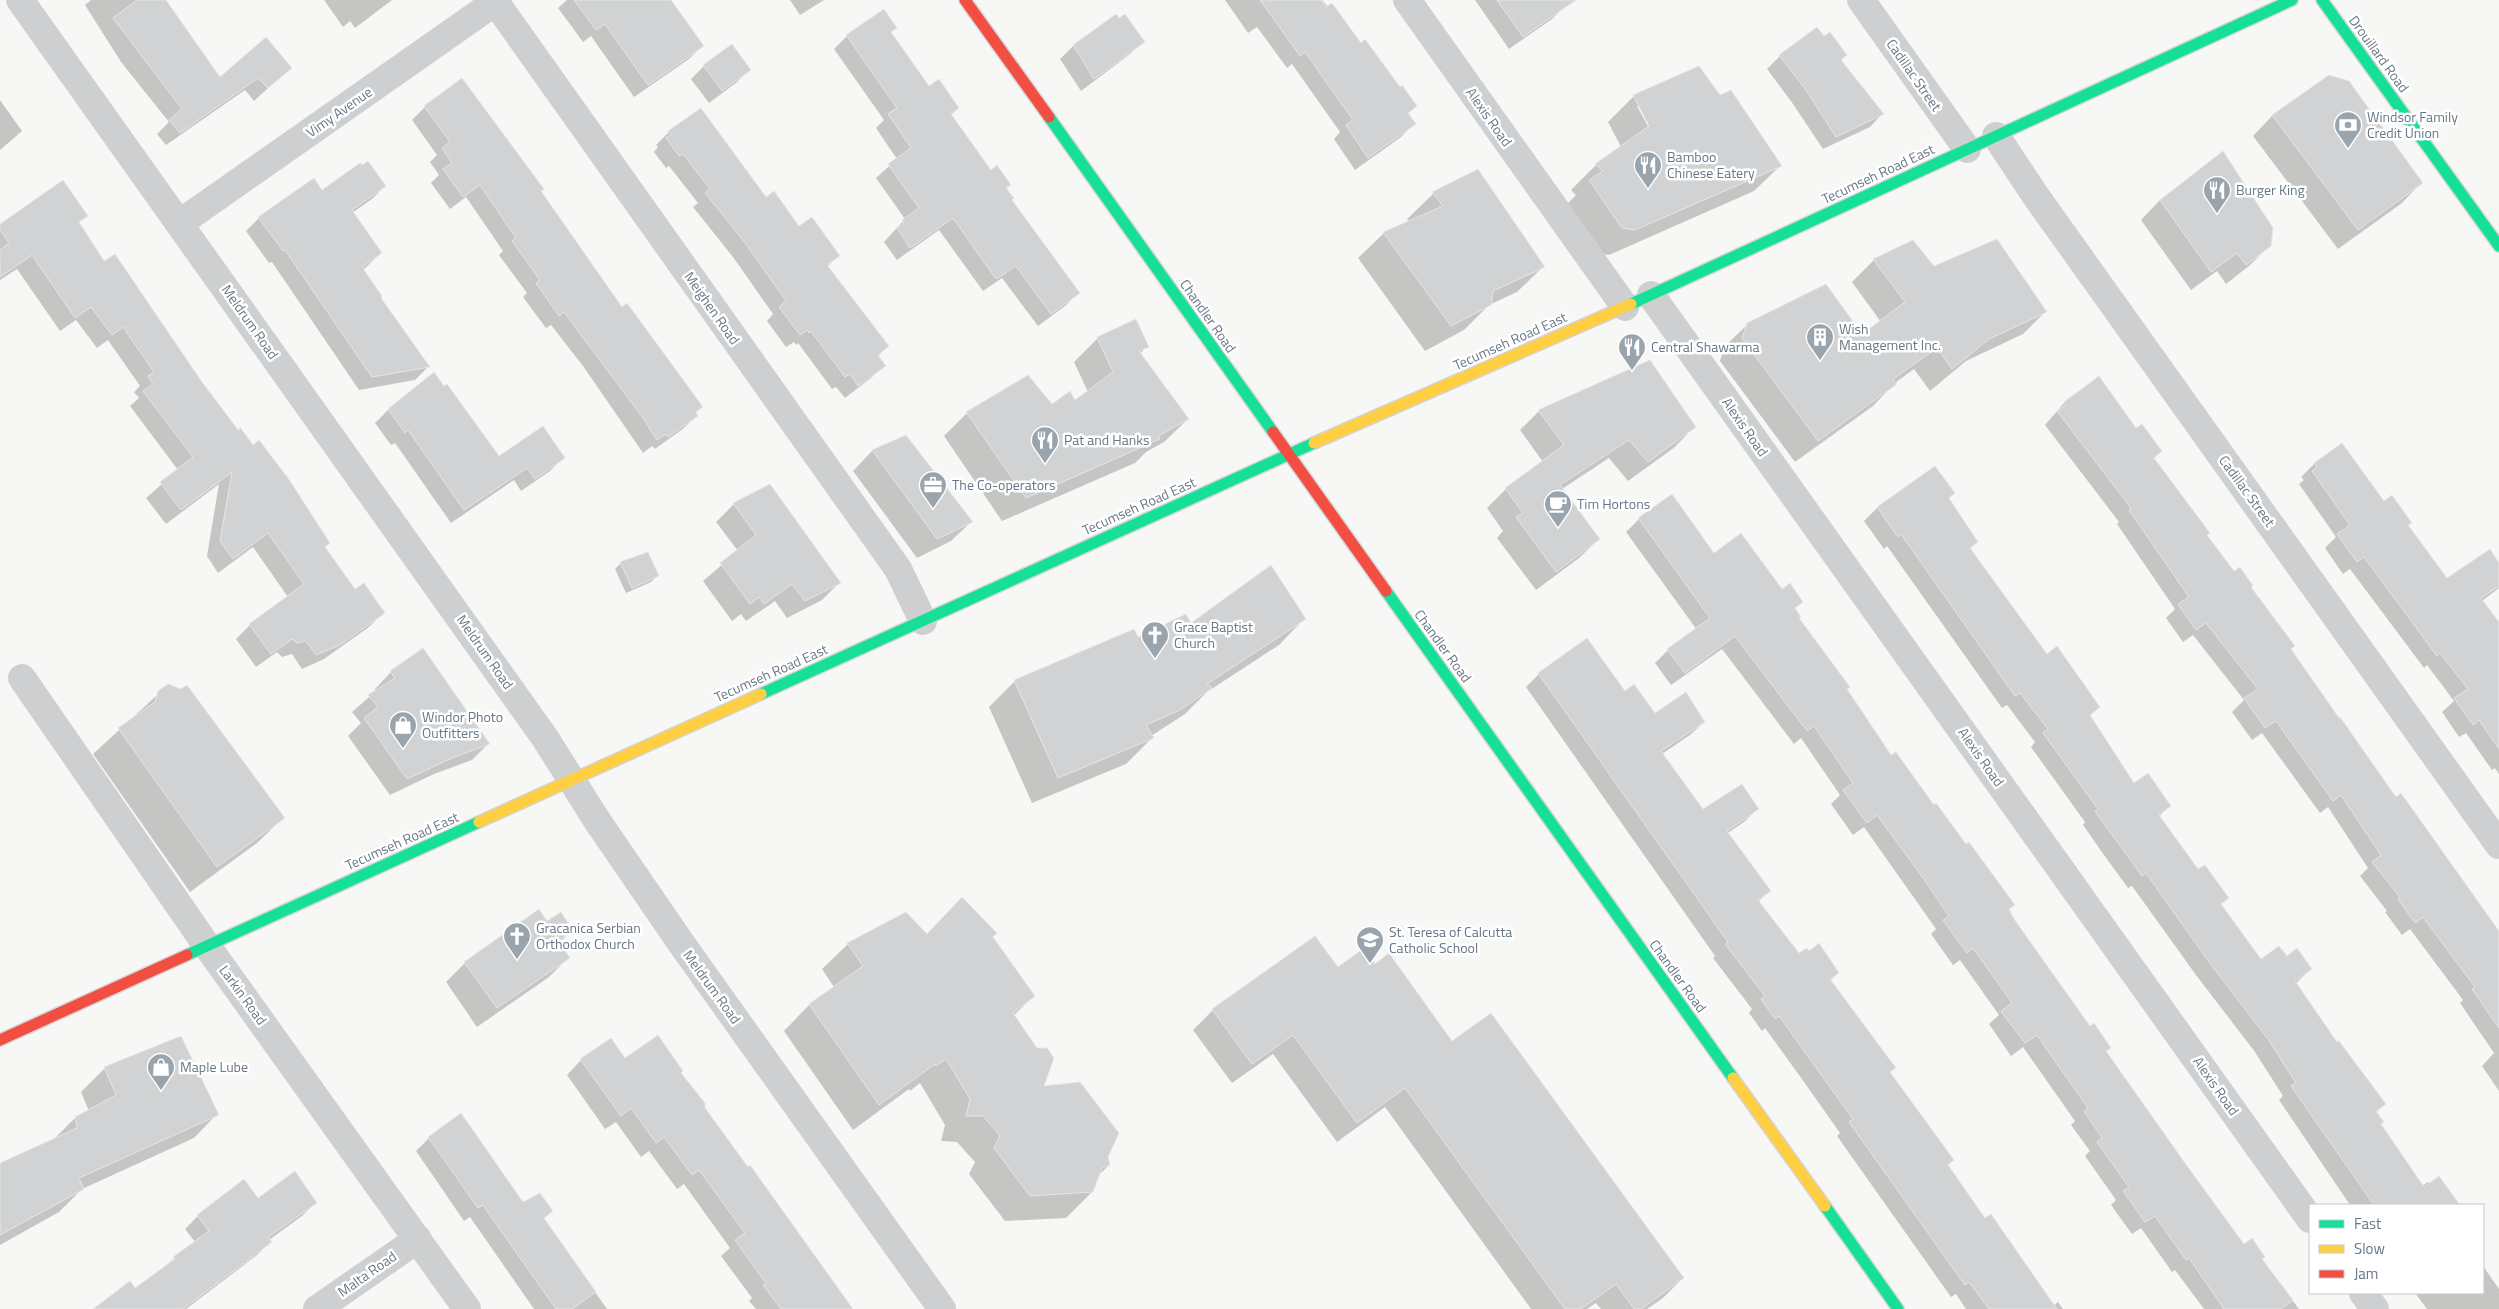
<svg xmlns="http://www.w3.org/2000/svg" width="2499" height="1309" font-family="'Titillium Web',sans-serif">
<style>
.shadow{fill:#0003;fill-rule:evenodd}
.building{fill:#d0d2d3;stroke:#e6e6e6}
.lines{fill:none;stroke-linecap:round;stroke-linejoin:round}
.fast-casing{stroke:#d3d4d5;stroke-width:14}
.slow-casing{stroke:#d3d4d5;stroke-width:14}
.jam-casing{stroke:#d3d4d5;stroke-width:14}
.street{stroke:#cdcfd0;stroke-width:28}
.fast{stroke:#16e098;stroke-width:11}
.slow{stroke:#ffcf43;stroke-width:11}
.jam{stroke:#f24e42;stroke-width:11}
.labels{text-anchor:middle;stroke-width:5;stroke-linejoin:round;paint-order:stroke}
.street-label{font-size:14px;fill:#677786;stroke:#fff}
.poi-label{font-size:14px;fill:#677786;stroke:#fff;text-anchor:start}
</style>
<rect width="100%" height="100%" fill="#f7f7f6"/>
<path class="shadow" d="M91,0H164L220,78L290,68L254,101L245,90L166,145L157,134L169,122L121,62L85,5Z
M324,0H392L355,28L350,21L343,27Z
M567,0H640L702,46L689,59L634,97L591,36L583,42L558,8Z
M790,0H824L800,15Z
M1225,0H1322L1416,106L1407,114L1414,124L1401,137L1355,170L1334,139L1340,132L1292,64L1287,68L1257,27L1248,33Z
M1475,0H1560L1565,6L1552,19L1509,49Z
M1116,15L1143,41L1130,54L1081,91L1060,59L1073,46Z
M1816,29L1882,114L1870,127L1823,149L1793,104L1767,69L1780,56Z
M890,33L929,88L958,108L951,115L1078,293L1065,306L1038,326L1002,278L983,291L939,230L897,260L884,242L905,219L876,178L897,159L876,128L884,120L834,49L847,36Z
M704,66L749,70L736,83L709,103L691,79Z
M1699,68L1720,96L1780,166L1754,191L1609,255L1597,253L1565,206L1576,195L1571,190L1596,165L1621,147L1608,122L1634,96ZM1637,106H1640L1653,131L1651,132Z
M2329,77L2421,183L2402,203L2338,249L2253,136L2272,116Z
M0,100L22,131L0,150Z
M425,107L540,191L697,415L684,428L655,449L652,446L643,453L583,366L551,325L546,328L523,297L527,293L499,255L503,251L466,197L450,209L431,183L439,175L430,162L437,155L412,120Z
M669,132L766,198L798,228L838,256L827,267L888,346L878,356L884,365L871,378L845,398L836,387L832,389L798,343L796,345L794,342L786,347L767,321L773,314L733,257L693,207L698,203L669,166L666,168L654,152L658,147L656,145Z
M1477,170L1543,267L1517,292L1489,305L1464,330L1425,351L1358,258L1384,233L1409,222L1407,219L1433,194Z
M385,186L372,199L352,213L381,253L363,270L379,298L428,367L415,380L359,390L272,262L269,263L246,231L259,218L322,191Z
M2160,200L2269,246L2249,266L2226,284L2217,271L2191,290L2141,220Z
M86,216L78,223L104,263L201,383L238,431L240,429L355,590L383,613L369,627L324,659L302,669L292,654L282,657L277,652L256,667L236,639L250,625L288,597L253,547L218,573L207,556L219,484L166,524L146,498L178,470L130,406L139,398L134,392L140,386L108,340L97,348L76,320L60,331L17,269L0,280V225Z
M1874,260L1933,268L2045,312L2023,334L1966,361L1930,391L1914,369L1895,383L1873,406L1795,462L1720,361L1725,346L1748,324L1861,336L1881,322L1852,282Z
M1098,338L1147,346L1140,354L1188,419L1164,442L1146,452L1135,463L1002,521L944,436L967,413L1075,402L1088,392L1074,362Z
M2099,378L2206,535L2234,573L2249,588L2290,649L2396,798L2499,934V1091L2482,1066L2494,1053L2460,1003L2463,1000L2410,929L2402,935L2385,912L2387,911L2360,876L2368,868L2328,807L2320,813L2262,733L2252,740L2232,712L2244,700L2193,635L2183,642L2166,618L2175,609L2117,524L2119,522L2045,425L2064,403Z
M388,410L499,458H563L550,471L521,491L514,480L451,523L395,443L391,445L375,423Z
M1539,411L1694,427L1675,447L1628,481L1609,458L1562,489L1599,539L1579,558L1536,590L1497,538L1503,531L1487,508L1506,489L1543,462L1520,430Z
M906,436L971,522L951,541L917,558L853,471L872,451Z
M2342,444L2384,503L2410,523L2407,526L2447,580L2499,565V588L2482,601L2499,624V774L2495,768L2492,770L2466,733L2459,737L2442,712L2454,701L2427,665L2424,668L2350,569L2343,574L2325,548L2336,537L2299,484L2304,480L2301,477L2314,464Z
M769,485L839,583L822,600L787,618L775,601L746,621L741,614L732,621L703,581L738,551L716,522L734,504Z
M1948,499L1977,542L1969,550L2046,656L2099,707L2089,716L2134,785L2170,805L2159,817L2198,871L2227,898L2220,905L2261,961L2286,958L2311,969L2295,984L2336,1044L2384,1104L2376,1113L2380,1125L2422,1186L2428,1182L2456,1202L2452,1205H2350L2279,1100L2283,1096L2255,1052L2196,975L2132,886L2128,888L2104,855L2083,825L2085,822L2031,747L2035,742L2007,705L2002,708L1887,546L1884,549L1864,521L1877,508Z
M1639,519L1714,555L1801,602L1794,609L1798,618L1891,757L2008,910L2089,1028L2110,1048L2105,1052L2244,1245L2261,1259L2299,1309H2204L2175,1270L2172,1272L2141,1228L2132,1234L2111,1205L2116,1200L2085,1156L2090,1151L2071,1125L2075,1121L2023,1047L2011,1056L1989,1024L1999,1015L1960,960L1953,965L1931,934L1936,929L1864,827L1853,835L1831,804L1840,795L1801,738L1794,744L1722,649L1671,685L1655,663L1668,650L1697,630L1626,532Z
M621,563L657,576L651,582L626,593L615,569Z
M1304,619L1279,645L1207,692L1185,714L1151,736L1152,738L1126,764L1032,803L989,707L1015,681L1137,639L1190,625Z
M391,672L489,743L472,760L434,774L390,795L348,736L361,723L352,712L376,691L375,689Z
M1539,674L1625,693L1655,714L1704,722L1690,735L1662,754L1703,811L1757,809L1744,822L1728,833L1769,891L1758,902L1799,955L1838,973L1830,981L1894,1068L1889,1073L1947,1166L1985,1220L2053,1306L2058,1302L2063,1309H1966L1956,1294L1951,1297L1837,1136L1840,1133L1799,1075L1765,1028L1762,1031L1749,1013L1752,1009L1713,958L1715,956L1526,687Z
M168,685L283,818L257,843L190,892L93,754Z
M547,923L572,930L558,944L568,958L549,977L477,1027L446,982L465,963Z
M927,935L992,937L1034,996L1013,1016L1042,1087L1107,1157L1109,1165L1098,1176L1092,1192L1066,1218L1005,1221L969,1174L975,1162L957,1142L941,1141L945,1125L920,1083L910,1091L909,1089L853,1130L784,1031L809,1005L834,987L822,969L848,944Z
M1315,937L1337,969L1375,966L1683,1278L1663,1298L1647,1309H1601L1596,1303L1587,1309H1531L1385,1107L1337,1142L1273,1054L1232,1083L1193,1030L1213,1010Z
M581,1060H625L679,1073L852,1309H756L749,1301L752,1298L721,1256L730,1248L684,1184L677,1189L649,1151L641,1157L616,1122L605,1129L567,1075Z
M105,1068L217,1114L194,1138L82,1189L59,1212L0,1245V1164L53,1140L75,1118L89,1111L81,1092Z
M461,1115L522,1204L552,1211L543,1219L607,1309H534L470,1217L464,1221L416,1151L429,1138Z
M244,1181L258,1200L315,1203L302,1216L269,1240L270,1242L257,1255L186,1309H96L135,1290L195,1242L185,1229L198,1216Z
M2483,1266L2499,1289V1309H2427L2415,1293H2483Z"/>
<path class="building" d="M137,0H166L220,77L266,37L292,68L268,88L258,78L180,133L169,120L182,109L113,18Z
M574,0H671L704,46L648,85L605,24L596,30Z
M1260,0H1321L1326,7L1332,3L1361,43L1365,39L1400,87L1402,85L1417,106L1408,113L1416,124L1368,158L1346,125L1353,120L1305,52L1300,56Z
M1497,0H1576L1523,37Z
M884,9L897,28L891,32L929,86L939,79L959,108L951,114L991,170L997,165L1011,185L1006,188L1014,198L1012,200L1080,293L1051,314L1016,266L996,279L953,218L910,248L897,228L904,223L902,220L919,208L888,164L911,148L888,114L897,108L846,35Z
M1116,14L1119,18L1125,14L1145,42L1094,79L1073,45Z
M1817,27L1824,36L1830,32L1847,55L1841,60L1884,114L1836,137L1806,90L1779,55Z
M732,44L751,70L722,91L703,65Z
M1699,66L1720,95L1731,90L1782,166L1635,230L1622,228L1589,180L1603,171L1595,164L1649,126L1633,95Z
M2329,75L2349,81L2423,183L2358,230L2272,115Z
M462,78L544,189L541,191L622,307L627,303L703,407L696,412L698,416L668,437L666,434L657,440L643,418L564,312L559,316L536,283L540,280L512,241L516,238L480,185L463,197L443,169L452,163L442,148L450,142L424,106Z
M701,108L766,197L774,191L799,226L812,217L840,256L827,265L889,346L878,355L886,366L858,386L850,374L845,377L811,331L809,333L807,330L800,335L779,307L786,301L746,244L705,193L710,189L683,154L679,156L666,138L671,134L668,131Z
M2223,151L2273,228L2271,246L2246,265L2237,253L2211,272L2160,200Z
M368,161L386,186L352,210L382,253L362,267L382,296L381,298L430,367L372,377L285,250L283,251L258,217L314,178L322,190L360,163L362,165Z
M1478,169L1545,267L1493,291L1491,305L1451,326L1383,232L1443,206L1432,192Z
M63,180L88,216L79,222L104,261L115,254L202,382L239,431L240,427L253,445L259,440L288,478L330,543L325,547L355,589L364,583L385,613L340,645L316,655L306,641L297,643L292,639L271,654L249,624L304,584L268,533L233,559L220,541L232,472L181,510L160,482L193,457L143,391L153,384L148,376L154,372L123,327L112,335L91,307L75,318L32,255L0,277V250L9,243L0,230V224Z
M1997,239L2047,312L1989,339L1952,369L1937,348L1893,379L1897,384L1818,441L1742,338L1747,323L1826,284L1862,334L1905,302L1873,259L1913,240L1934,266Z
M1136,319L1149,347L1139,351L1189,419L1158,436L1160,439L1026,498L966,412L1028,375L1052,404L1070,391L1075,400L1113,372L1097,337Z
M1650,360L1696,427L1648,462L1629,440L1560,485L1600,539L1556,572L1516,517L1523,513L1505,488L1564,445L1538,410Z
M434,372L444,386L447,384L499,456L543,426L565,458L535,479L527,468L464,510L408,430L405,433L388,409Z
M2099,376L2136,428L2142,424L2162,451L2154,458L2210,533L2207,535L2234,571L2240,567L2253,586L2251,587L2295,646L2291,649L2339,718L2340,717L2396,797L2401,793L2499,931V1028L2472,989L2475,987L2423,917L2415,923L2398,899L2400,897L2372,862L2381,855L2341,795L2333,801L2276,721L2265,728L2244,698L2258,689L2206,623L2196,630L2178,604L2189,597L2129,510L2131,508L2057,411L2066,405L2064,402Z
M906,435L973,522L937,539L872,450Z
M2342,443L2384,501L2392,495L2412,523L2408,525L2447,578L2490,549L2499,563V586L2481,598L2499,622V749L2479,720L2473,725L2454,698L2468,689L2440,653L2437,656L2364,557L2357,562L2337,534L2350,525L2312,471L2317,467L2314,463Z
M1935,466L1955,493L1949,498L1978,542L1970,548L2047,654L2057,646L2100,707L2090,715L2134,783L2148,773L2171,806L2159,815L2198,869L2205,865L2229,898L2221,904L2261,959L2279,946L2287,956L2297,948L2312,969L2295,981L2337,1042L2339,1041L2386,1104L2376,1111L2384,1122L2381,1124L2424,1187L2439,1176L2460,1205H2374L2291,1086L2296,1083L2268,1039L2209,962L2146,873L2142,876L2095,811L2098,809L2043,733L2048,729L2020,693L2015,696L1901,534L1898,537L1877,507Z
M770,484L841,583L805,601L792,584L764,604L759,597L750,604L720,563L756,535L733,503Z
M1672,494L1714,553L1741,533L1782,589L1790,583L1803,602L1795,608L1801,617L1799,618L1850,687L1847,689L1891,755L1896,752L1934,805L1936,803L1966,844L1969,842L2015,905L2009,909L2014,919L2090,1026L2094,1023L2111,1048L2106,1051L2192,1173L2244,1244L2252,1238L2265,1257L2262,1259L2293,1300L2281,1309H2224L2189,1258L2186,1260L2155,1216L2145,1222L2123,1191L2129,1187L2097,1142L2102,1138L2084,1111L2088,1108L2037,1035L2025,1043L2001,1011L2012,1003L1973,948L1967,953L1943,920L1949,916L1923,878L1877,815L1867,823L1843,790L1853,783L1814,726L1807,731L1735,636L1685,673L1667,649L1710,618L1638,518Z
M648,552L659,576L632,588L620,562Z
M1271,565L1306,619L1207,684L1212,688L1180,710L1146,725L1154,738L1058,778L1014,680L1134,629L1138,637L1186,614L1191,623Z
M1587,638L1625,691L1634,684L1655,713L1686,692L1705,722L1661,751L1703,809L1742,784L1759,809L1727,831L1771,891L1758,900L1799,953L1807,948L1809,951L1819,943L1839,973L1830,979L1896,1068L1890,1072L1954,1160L1948,1165L1985,1218L1991,1214L2057,1309H1989L1969,1282L1965,1285L1849,1122L1853,1119L1812,1062L1779,1016L1775,1019L1761,999L1765,996L1725,944L1728,942L1538,673Z
M423,648L490,744L452,758L407,779L364,718L378,707L368,695L395,678L390,671Z
M168,684L181,689L187,685L285,818L217,867L118,728L155,702L158,691Z
M962,897L997,933L993,937L1035,996L1013,1013L1037,1048H1047L1054,1058L1044,1086L1080,1082L1119,1133L1108,1157L1110,1165L1102,1168L1093,1192L1030,1196L994,1148L1000,1136L983,1116H966L970,1099L946,1059L936,1066L935,1064L879,1105L809,1004L863,966L847,943L906,912L927,934Z
M539,909L547,921L561,912L573,931L558,941L570,958L497,1008L464,962Z
M1315,936L1338,967L1364,948L1375,964L1389,953L1452,1041L1491,1013L1684,1278L1641,1309H1634L1616,1284L1581,1309H1565L1405,1088L1357,1123L1293,1035L1252,1064L1212,1009Z
M658,1035L683,1071L681,1073L705,1103V1108L748,1167L750,1165L853,1309H781L763,1285L766,1283L735,1240L745,1233L699,1170L692,1175L664,1137L656,1143L631,1108L621,1116L580,1059L611,1038L625,1058Z
M181,1036L219,1115L79,1178L84,1189L0,1235V1163L77,1128L75,1117L116,1095L104,1067Z
M461,1113L523,1202L540,1193L553,1211L544,1218L596,1292L572,1309H556L483,1205L478,1208L428,1137Z
M295,1171L317,1203L268,1237L272,1242L183,1309H93L130,1281L135,1288L175,1259L173,1257L209,1231L197,1215L244,1179L258,1198Z"/>
<g class="lines">
<g class="fast-casing">
<path id="fast" d="M2322,0L2499,246
M1049,117L1273,432
M1631,304L2292,0
M1386,591L1733,1078
M761,694L1314,443
M187,955L479,822
M1825,1206L1898,1309"/>
</g>
<g class="slow-casing">
<path id="slow" d="M1314,443L1631,304
M479,822L761,694
M1733,1078L1825,1206"/>
</g>
<g class="jam-casing">
<path id="jam" d="M965,0L1049,117
M1273,432L1386,591
M0,1040L187,955"/>
</g>
<path class="street" d="M20,0L545,738L598,822L681,943L942,1309
M494,0L898,569L923,621
M1407,0L1625,307
M1861,0L1967,149
M1996,136L2035,195L2499,845
M180,223L498,0
M1651,295L2310,1219
M22,678L207,946L467,1309
M2363,1293L2375,1309
M317,1309L418,1239"/>
<use href="#fast" class="fast"/>
<use href="#slow" class="slow"/>
<use href="#jam" class="jam"/>
</g>
<defs>
<g id="bank-pin" transform="scale(1.4375)"><path d="M0 17L-7.5 6A9.5 9.5 0 1 1 7.5 6Z" fill="#99a4ad" stroke="#fff"/><path d="M-6-4H6V4H-6ZM0-2.3a2.3 2.3 0 1 0 0 4.6a2.3 2.3 0 1 0 0-4.6Z" fill="#fff"/></g>
<g id="restaurant-pin" transform="scale(1.4375)"><path d="M0 17L-7.5 6A9.5 9.5 0 1 1 7.5 6Z" fill="#99a4ad" stroke="#fff"/><path d="M-5-6h1v4h1v-4h1v4h1v-4h1v5L-1.5 .5V6h-2V.5L-5-1ZM5-6V6H3V1.5H1.5Q1.5-4 5-6Z" fill="#fff"/></g>
<g id="building-pin" transform="scale(1.4375)"><path d="M0 17L-7.5 6A9.5 9.5 0 1 1 7.5 6Z" fill="#99a4ad" stroke="#fff"/><path d="M-4-6H4V6H1V3H-1V6H-4ZM-2.5-4.3h1.7v1.8h-1.7ZM.8-4.3h1.7v1.8H.8ZM-2.5-1h1.7V.8h-1.7ZM.8-1h1.7V.8H.8Z" fill="#fff"/></g>
<g id="office-pin" transform="scale(1.4375)"><path d="M0 17L-7.5 6A9.5 9.5 0 1 1 7.5 6Z" fill="#99a4ad" stroke="#fff"/><path d="M-6-3h4V-5.5h4V-3h4V5H-6ZM-1-4.5V-3h2v-1.5ZM-6 0V1H6V0Z" fill="#fff"/></g>
<g id="cafe-pin" transform="scale(1.4375)"><path d="M0 17L-7.5 6A9.5 9.5 0 1 1 7.5 6Z" fill="#99a4ad" stroke="#fff"/><path d="M-5.5-4.5H6V0H3Q3 3.5 0 3.5H-2.5Q-5.5 3.5-5.5 0ZM3-3.2v2h1.7v-2ZM-6 4.5H4V6H-6Z" fill="#fff"/></g>
<g id="church-pin" transform="scale(1.4375)"><path d="M0 17L-7.5 6A9.5 9.5 0 1 1 7.5 6Z" fill="#99a4ad" stroke="#fff"/><path d="M-1.2-6h2.4v3.5h3.3v2.4h-3.3V6h-2.4V-.1h-3.3v-2.4h3.3Z" fill="#fff"/></g>
<g id="shop-pin" transform="scale(1.4375)"><path d="M0 17L-7.5 6A9.5 9.5 0 1 1 7.5 6Z" fill="#99a4ad" stroke="#fff"/><path d="M-5-2.5h2.3a2.7 3.5 0 0 1 5.4 0H5L5.5 6h-11ZM-1.5-2.5h3a1.5 2.3 0 0 0-3 0Z" fill="#fff"/></g>
<g id="school-pin" transform="scale(1.4375)"><path d="M0 17L-7.5 6A9.5 9.5 0 1 1 7.5 6Z" fill="#99a4ad" stroke="#fff"/><path d="M0-5L7-2L0 1L-7-2ZM-4 1L0 2.5L4 1V4Q0 6-4 4Z" fill="#fff"/></g>
</defs>
<g fill-rule="evenodd">
<use href="#bank-pin" x="2348" y="125"/>
<use href="#restaurant-pin" x="1648" y="165"/>
<use href="#restaurant-pin" x="2217" y="190"/>
<use href="#building-pin" x="1820" y="337"/>
<use href="#restaurant-pin" x="1632" y="347"/>
<use href="#restaurant-pin" x="1045" y="440"/>
<use href="#office-pin" x="933" y="485"/>
<use href="#cafe-pin" x="1558" y="504"/>
<use href="#church-pin" x="1155" y="635"/>
<use href="#shop-pin" x="403" y="725"/>
<use href="#church-pin" x="517" y="936"/>
<use href="#school-pin" x="1370" y="940"/>
<use href="#shop-pin" x="161" y="1067"/>
</g>
<g class="labels">
<g class="street-label">
<text transform="translate(2379 54) rotate(54)" y="5">Drouillard Road</text>
<text transform="translate(1914 75) rotate(55)" y="5">Cadillac Street</text>
<text transform="translate(339 112) rotate(-35)" y="5">Vimy Avenue</text>
<text transform="translate(1489 117) rotate(55)" y="5">Alexis Road</text>
<text transform="translate(1878 174) rotate(-25)" y="5">Tecumseh Road East</text>
<text transform="translate(712 308) rotate(55)" y="5">Meighen Road</text>
<text transform="translate(1208 316) rotate(55)" y="5">Chandler Road</text>
<text transform="translate(250 322) rotate(55)" y="5">Meldrum Road</text>
<text transform="translate(1510 341) rotate(-24)" y="5">Tecumseh Road East</text>
<text transform="translate(1745 427) rotate(55)" y="5">Alexis Road</text>
<text transform="translate(2247 491) rotate(54)" y="5">Cadillac Street</text>
<text transform="translate(1139 506) rotate(-24)" y="5">Tecumseh Road East</text>
<text transform="translate(1443 646) rotate(54)" y="5">Chandler Road</text>
<text transform="translate(485 652) rotate(55)" y="5">Meldrum Road</text>
<text transform="translate(771 673) rotate(-24)" y="5">Tecumseh Road East</text>
<text transform="translate(1981 757) rotate(55)" y="5">Alexis Road</text>
<text transform="translate(402 841) rotate(-24)" y="5">Tecumseh Road East</text>
<text transform="translate(1678 976) rotate(54)" y="5">Chandler Road</text>
<text transform="translate(712 987) rotate(54)" y="5">Meldrum Road</text>
<text transform="translate(243 995) rotate(54)" y="5">Larkin Road</text>
<text transform="translate(2216 1086) rotate(55)" y="5">Alexis Road</text>
<text transform="translate(367 1274) rotate(-35)" y="5">Malta Road</text>
</g>
<g class="poi-label">
<text x="2367" y="122">Windsor Family<tspan x="2367" dy="16">Credit Union</tspan></text>
<text x="1667" y="162">Bamboo<tspan x="1667" dy="16">Chinese Eatery</tspan></text>
<text x="2236" y="195">Burger King</text>
<text x="1839" y="334">Wish<tspan x="1839" dy="16">Management Inc.</tspan></text>
<text x="1651" y="352">Central Shawarma</text>
<text x="1064" y="445">Pat and Hanks</text>
<text x="952" y="490">The Co-operators</text>
<text x="1577" y="509">Tim Hortons</text>
<text x="1174" y="632">Grace Baptist<tspan x="1174" dy="16">Church</tspan></text>
<text x="422" y="722">Windor Photo<tspan x="422" dy="16">Outfitters</tspan></text>
<text x="536" y="933">Gracanica Serbian<tspan x="536" dy="16">Orthodox Church</tspan></text>
<text x="1389" y="937">St. Teresa of Calcutta<tspan x="1389" dy="16">Catholic School</tspan></text>
<text x="180" y="1072">Maple Lube</text>
</g>
</g>
<rect x="2309" y="1204" width="175" height="90" fill="#ffffff" stroke="#c2c9cf"/>
<rect x="2319" y="1220" width="25" height="8" fill="#16e098" stroke="#c2c9cf"/>
<text x="2354" y="1229" font-size="15" fill="#677786">Fast</text>
<rect x="2319" y="1245" width="25" height="8" fill="#ffcf43" stroke="#c2c9cf"/>
<text x="2354" y="1254" font-size="15" fill="#677786">Slow</text>
<rect x="2319" y="1270" width="25" height="8" fill="#f24e42" stroke="#c2c9cf"/>
<text x="2354" y="1279" font-size="15" fill="#677786">Jam</text>
</svg>
